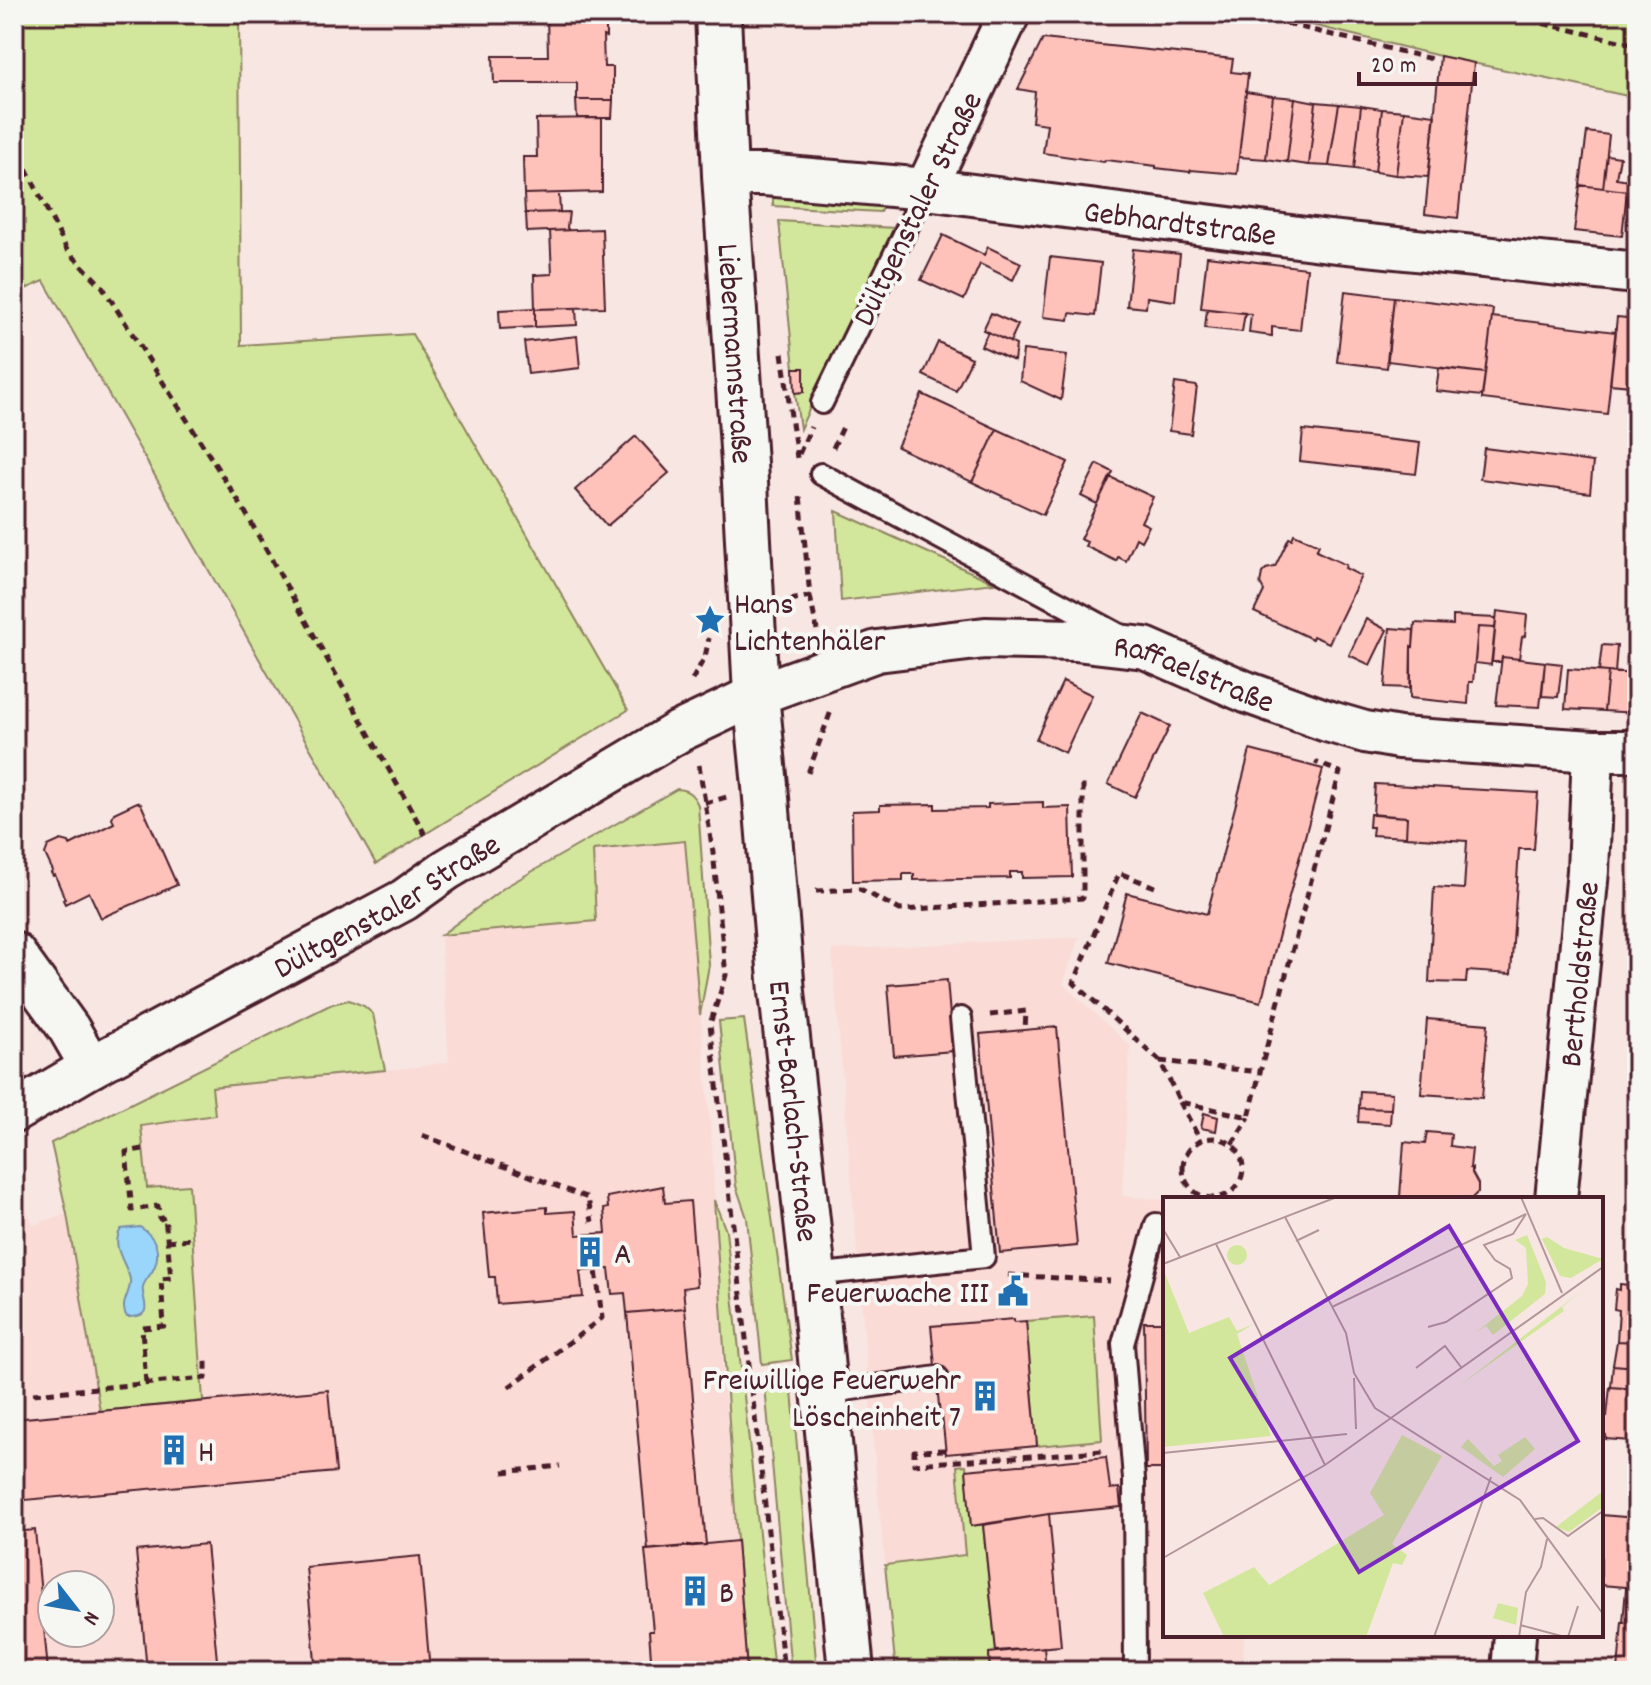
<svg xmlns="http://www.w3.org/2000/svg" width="1651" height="1685" font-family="Dekko,sans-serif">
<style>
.built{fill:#fadbd6;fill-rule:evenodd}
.green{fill:#d2e79b;stroke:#8e8363;stroke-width:2}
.water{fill:#9ad6fb;stroke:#7a8da8;stroke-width:2}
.building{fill:#fec2bb;stroke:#4a1f2b;stroke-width:2}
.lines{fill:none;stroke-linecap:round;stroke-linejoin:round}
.lane-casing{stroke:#4a1f2b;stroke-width:26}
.street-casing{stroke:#4a1f2b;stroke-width:46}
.secondary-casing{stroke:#4a1f2b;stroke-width:50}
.path{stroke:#4a1f2b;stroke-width:5;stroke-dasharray:8 6;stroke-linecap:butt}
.lane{stroke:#f6f6f2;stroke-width:20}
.street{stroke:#f6f6f2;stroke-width:40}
.secondary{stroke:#f6f6f2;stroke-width:44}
.labels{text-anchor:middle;stroke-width:8;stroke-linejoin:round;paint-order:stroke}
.street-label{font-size:32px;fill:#4a1f2b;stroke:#f6f6f2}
.poi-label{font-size:32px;fill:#4a1f2b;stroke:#f6f6f2;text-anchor:start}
.inset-road{fill:none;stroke:#b29699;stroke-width:2}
.view{fill:#7b2cbf;fill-opacity:0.15;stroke:#7b2cbf;stroke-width:4}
.inset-edge{fill:none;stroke:#4a1f2b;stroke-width:4}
</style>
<rect width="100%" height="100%" fill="#f8e6e2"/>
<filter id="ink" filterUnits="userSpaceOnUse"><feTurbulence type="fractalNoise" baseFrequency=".0125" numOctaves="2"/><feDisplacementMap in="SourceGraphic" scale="16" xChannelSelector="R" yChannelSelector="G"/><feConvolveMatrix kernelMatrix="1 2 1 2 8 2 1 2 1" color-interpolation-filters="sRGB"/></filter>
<g filter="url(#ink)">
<path class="built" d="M685,841L712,1147L724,1387L747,1671H14V1181L33,1225L67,1214L51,1143L212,1087L417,1067L449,1062L441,935L596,921L592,850ZM52,1585H100V1633H52Z
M1079,937L1063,984L1130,1046L1122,1196L1165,1200V1635H1244L1243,1671H896L876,1474L832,950Z"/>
<path class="green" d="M14,14H239L241,345L412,334L628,710L376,864L44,281L14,294Z
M1267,14H1637V98L1440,56Z
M773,183L887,198L880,212L773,206Z
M779,221L894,228L800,429L795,392H804V369L794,368Z
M836,511L995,583L841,601Z
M677,789C688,790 693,794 698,805L709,965L700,1015L685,841L593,850L596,921L441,935L505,887Z
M349,1000L364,1006L373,1014L385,1070L212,1087L215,1115L141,1126L147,1188L189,1185L203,1401L100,1411L67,1214L51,1143L332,1004Z
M744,1019L792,1360L762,1364L747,1218L736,1186L719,1021Z
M714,1200L726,1231L774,1671H747L737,1541Z
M1094,1316L1102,1440L1037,1446L1026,1321Z
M791,1380L817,1671H791L765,1386Z
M966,1465L971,1525H983L996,1651L989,1653L990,1671H896L885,1565L965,1555L957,1466Z"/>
<path class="water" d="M140,1227C156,1237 162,1252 153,1270C150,1276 144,1281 143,1287C140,1298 158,1318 127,1317C118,1303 132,1293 130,1279C126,1262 110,1247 121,1229Z"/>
<path class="building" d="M547,14H606V37L603,36L604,67H613V100H577V83H494L493,56H548Z
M1043,39L1233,59L1231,72L1248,74L1237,174L1191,170L1190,172L1156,168V166L1106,160L1104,162L1043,153L1047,124L1032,122L1035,92L1018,89Z
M1440,56L1474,63L1458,218L1425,214Z
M1246,92L1273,96L1266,159L1239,157Z
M1273,96L1295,98L1287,162L1266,159Z
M1295,98L1316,102L1309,165L1287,162Z
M576,100H613L612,118H577Z
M1316,102L1339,104L1329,166L1309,165Z
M1339,104L1361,106L1354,169L1329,166Z
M1361,106L1382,109L1375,172L1354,169Z
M1382,109L1404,111L1396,175L1375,172Z
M1404,111L1435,115L1428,177L1396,175Z
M602,118V192L524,194L523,157H537L536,119Z
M1587,132L1609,135L1603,188L1580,185Z
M1607,155L1620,157L1616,178L1629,180L1627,191L1603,188Z
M1580,185L1627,191L1622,236L1574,231Z
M524,194H559L560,212L525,213Z
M569,212L567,228L569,230L527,232L526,213Z
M602,229L605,307L535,309L534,275L552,274L550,231Z
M943,235L984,255L988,247L1021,263L1013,280L980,264L964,300L921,280Z
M1133,249L1180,254L1175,301L1147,297L1146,308L1127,306Z
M1207,256L1307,268L1300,330L1272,327V336L1249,333L1251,314L1201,308Z
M1050,257L1101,263L1095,316L1070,313L1069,320L1043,317Z
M1345,291L1394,297L1387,368L1337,362Z
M1394,297L1493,309L1485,373L1387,361Z
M535,308V327L500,329L499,310Z
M576,308L577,325L535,327V309Z
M1207,309L1245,313L1242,332L1205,328Z
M991,313L1018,325L1010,342L983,330Z
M1492,317L1616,332L1607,414L1482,399Z
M1617,317L1637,319V399L1630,398L1631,386L1610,384Z
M988,332L1016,345L1014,361L981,346Z
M577,336L580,368L528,374L524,342Z
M938,342L972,358L956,391L923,375Z
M1023,350L1067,355L1061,400L1020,381Z
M794,368H804V392L795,393Z
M1439,368L1485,373L1482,396L1436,391Z
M1175,383L1197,386L1191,434L1169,431Z
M922,394L997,429L972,482L897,447Z
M997,429L1068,462L1043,515L972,482Z
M1303,430L1420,443L1416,474L1300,461Z
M636,436L669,473L607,526L575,490Z
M1484,448L1593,462L1590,493L1480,479Z
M1097,464L1113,472L1097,504L1081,496Z
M1110,477L1153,497L1141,522L1149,526L1141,541L1136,538L1126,561L1118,557L1116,561L1085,546L1087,542L1080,539Z
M1294,534L1319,545L1316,551L1346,565L1345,568L1361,576L1329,643L1313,636L1312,639L1254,612L1264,591L1260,584L1262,573L1266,569L1275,567L1289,538L1292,539Z
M1497,611L1527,615L1525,636L1522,637L1519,659L1502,657L1501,662H1492Z
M1453,616L1496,618L1495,628L1478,627L1473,682H1469L1468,704L1410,698L1411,646L1413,647L1415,623L1453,625Z
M1366,619L1387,630L1370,665L1349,655Z
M1478,627L1495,628L1491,665L1475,663Z
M1390,628L1414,630L1413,647L1411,646V688L1385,687Z
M1602,645L1617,646L1615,673L1599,671Z
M1502,657L1545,662L1540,707L1496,705Z
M1545,662L1562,664L1558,697L1542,696Z
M1568,669L1608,672L1604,711L1565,709Z
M1608,672L1637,674V713L1604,711Z
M1063,681L1092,695L1065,753L1036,739Z
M1142,713L1170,726L1135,797L1108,784Z
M1250,750L1323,769L1261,1002L1108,963L1127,893L1207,914Z
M1375,784L1538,793L1534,849H1519L1511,974L1467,971L1466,983L1429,982L1434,887L1464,889L1467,841L1406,837L1407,817L1373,815Z
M137,802L141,804L177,885L101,918L89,892L65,904L63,900L65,899L55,875L53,876L51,873L53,871L45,854L48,846L61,840L69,842L70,845L114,823L112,818L114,813Z
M1043,802V808L1070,807L1072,877L1022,878V872H1010V878L914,880V874H903V880L853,881L852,811L880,810V805L935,804V809L988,808V804Z
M1370,814L1407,817L1406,837L1372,835L1373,827H1369Z
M947,980L953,1051L894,1056L888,985Z
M1427,1019L1488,1024L1482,1098L1421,1094Z
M1057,1027L1077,1246L1000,1253L980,1034Z
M1360,1091L1392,1093L1391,1109L1359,1108Z
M1359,1108L1391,1109L1390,1124L1358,1122Z
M1204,1113L1218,1117L1216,1131L1201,1128Z
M1427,1132L1451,1134L1450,1146L1472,1149L1470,1168H1472V1173L1478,1184V1192L1471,1199L1400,1197L1404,1142L1425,1144Z
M663,1186L665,1203L690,1201L697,1286L683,1288L685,1308L627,1313L625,1293L612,1294L609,1269L580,1271L583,1297L497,1304L495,1277H489L483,1213L547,1207V1213L575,1211L577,1235L606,1233L604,1209L608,1208L607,1197Z
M1620,1284L1637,1286V1342L1617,1341L1619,1310L1614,1309L1616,1289L1620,1290Z
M685,1308L706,1545L648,1550L627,1313Z
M1014,1319V1322L1026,1321L1037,1446L946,1454L942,1415H940L931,1326Z
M1144,1322H1165V1469H1146Z
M1617,1341L1637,1342V1367L1613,1365Z
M1613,1365L1637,1367V1389L1611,1387Z
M1610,1387L1637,1389V1448L1630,1447V1441L1606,1439V1435L1601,1431V1419L1607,1416Z
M328,1390L336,1472L14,1501V1419Z
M1106,1457L1110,1489L1119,1488L1121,1507L1049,1514L971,1526L966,1470Z
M1049,1514L1061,1646L996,1651L983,1525Z
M1601,1515L1637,1518V1588L1601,1585Z
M35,1530L48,1671H14V1532Z
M737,1541L747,1671H652L649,1631H653L645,1550Z
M206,1544L218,1671H147L136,1551Z
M420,1556L430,1671H316L306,1567Z
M1626,1589L1637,1590V1623L1623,1622Z
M1622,1622L1637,1623V1671H1618Z
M1044,1647L1046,1671H990L989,1653Z"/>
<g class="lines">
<g class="lane-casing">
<path id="lane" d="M822,403L926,189
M821,474L1120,635
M813,1275L984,1257L961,1018
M824,1393L937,1377
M1135,1671L1134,1479L1123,1344L1156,1224"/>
</g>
<g class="street-casing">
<g id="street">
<path id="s1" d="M725,175H765L926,189L1329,241L1637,273"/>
<path d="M926,189L1009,14"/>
<path d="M14,953L69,1029L91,1067"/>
<path id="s2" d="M14,1112L91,1067L404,900L446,870L678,732L756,695L877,651L985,638L1075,640L1145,648L1246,692L1327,721L1365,732L1399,738L1593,751H1637"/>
<path id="s3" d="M1556,1199L1588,871L1593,751"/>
<path d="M1512,1671L1515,1635"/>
</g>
</g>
<g class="secondary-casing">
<g id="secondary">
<path id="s4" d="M718,14L725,175L744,463L756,695L765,786L782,992L813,1275L851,1671"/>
</g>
</g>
<path class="path" d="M1246,14L1436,60
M1502,14L1637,45
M14,144L67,250L102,286L244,510L427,838
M782,353L797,458
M833,448L844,425
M799,454L811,427
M810,596L817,630
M790,600L810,596L800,495
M692,680L705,657L709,638
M699,765L713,852L726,975L710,1024L784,1671
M808,773L831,711
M705,803L727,797
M1155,887L1119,873L1074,983L1160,1061L1180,1102L1249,1117L1260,1072
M816,891L860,889L900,910L1083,898V780
M990,1015L1026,1011L1025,1030
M1160,1061L1260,1072L1340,772L1315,762
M1180,1102L1200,1140
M422,1135L588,1198L592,1222
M1183 1168a30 30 0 1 1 60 0a30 30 0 1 1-60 0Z
M1232,1144L1249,1117
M143,1149L126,1152L132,1210L158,1206L160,1219L165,1217L171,1278L161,1279L164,1326L142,1328L146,1384
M167,1241L191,1239
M1008,1275L1110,1281
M751,1377L781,1372
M509,1387L602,1318L596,1270
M33,1394L206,1378V1356
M945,1450L914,1451V1464L1103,1451
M503,1472L560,1466"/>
<use href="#lane" class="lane"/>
<use href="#street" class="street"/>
<use href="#secondary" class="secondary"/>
</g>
</g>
<defs>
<g id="sight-bare" transform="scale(2.4)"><path d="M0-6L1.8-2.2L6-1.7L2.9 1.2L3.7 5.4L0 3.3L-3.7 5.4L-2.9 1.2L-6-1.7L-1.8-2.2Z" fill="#1f6fb2" stroke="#f6f6f2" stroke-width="2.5" paint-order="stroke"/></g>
<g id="building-bare" transform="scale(2.4)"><path d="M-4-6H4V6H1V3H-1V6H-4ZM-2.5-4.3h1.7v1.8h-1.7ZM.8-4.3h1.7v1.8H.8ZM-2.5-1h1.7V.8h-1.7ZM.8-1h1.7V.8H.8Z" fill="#1f6fb2" stroke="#f6f6f2" stroke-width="2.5" paint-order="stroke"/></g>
<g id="civic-bare" transform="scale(2.4)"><path d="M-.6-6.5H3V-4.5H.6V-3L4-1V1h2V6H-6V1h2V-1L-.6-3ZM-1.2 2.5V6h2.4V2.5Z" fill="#1f6fb2" stroke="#f6f6f2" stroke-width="2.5" paint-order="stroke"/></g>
</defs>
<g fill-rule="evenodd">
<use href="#sight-bare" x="710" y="620"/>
<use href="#building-bare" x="590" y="1252"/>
<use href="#civic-bare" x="1013" y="1291"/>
<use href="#building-bare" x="985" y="1396"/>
<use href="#building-bare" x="174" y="1450"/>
<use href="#building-bare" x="695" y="1591"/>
</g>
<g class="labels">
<g class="street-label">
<text transform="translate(916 208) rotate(-64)" y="11">Dültgenstaler Straße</text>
<text dy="11" stroke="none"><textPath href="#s1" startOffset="458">Gebhardtstraße</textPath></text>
<text dy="11" stroke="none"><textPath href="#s4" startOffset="340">Liebermannstraße</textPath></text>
<text dy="11" stroke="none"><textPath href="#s2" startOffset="1304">Raffaelstraße</textPath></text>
<text dy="11" stroke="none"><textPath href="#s2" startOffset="426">Dültgenstaler Straße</textPath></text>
<text dy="11" stroke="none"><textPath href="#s3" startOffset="226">Bertholdstraße</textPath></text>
<text dy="11" stroke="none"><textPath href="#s4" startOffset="1100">Ernst-Barlach-Straße</textPath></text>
</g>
<g class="poi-label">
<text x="734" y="613">Hans<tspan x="734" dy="37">Lichtenhäler</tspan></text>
<text x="614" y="1263">A</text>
<text x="989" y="1302" text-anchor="end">Feuerwache III</text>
<text x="961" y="1389" text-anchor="end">Freiwillige Feuerwehr<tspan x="961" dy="37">Löscheinheit 7</tspan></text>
<text x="198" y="1461">H</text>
<text x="719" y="1602">B</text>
</g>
</g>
<g transform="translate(1163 1197)">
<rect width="440" height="440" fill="#f8e6e2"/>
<path d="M364,38L383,85L382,97L330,138L323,129L312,136L359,99L365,87L363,51L352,43ZM384,40L401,51L440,62L408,81L397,79L379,42ZM64 58a10 10 0 1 1 20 0a10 10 0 1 1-20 0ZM1,74L26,136L66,120L74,134L91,127L74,137L108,239L0,250ZM421,92L399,110L401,114L296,189ZM239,238L279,259L229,347L244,358L239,368L230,366L203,440H61L40,396L91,370L106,388L221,318L207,296ZM362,240L372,252L340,280L298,250L305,242L331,269L339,264L335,258ZM440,294V310L406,335L393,330ZM335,406L355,411L353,428L330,421Z" fill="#d2e79b"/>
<path class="inset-road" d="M358,0L399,96M122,20L183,136L191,176L212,211L357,303L440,417M0,32L17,60M133,44L156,33M53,47L162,268M0,67L174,0M169,110L363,17M265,130L283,125L349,81L347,72L332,63L321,48L350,37L363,17M253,171L282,149L298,170M191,181L193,232M0,256L184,237M372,322L380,321L405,339L440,314M0,361L162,268L440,70M357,428L402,440M271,440L328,280M356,440L363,395L378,370L384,342M405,440L415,409"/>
<path class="view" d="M286,29L415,244L196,375L67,161Z"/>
<rect width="440" height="440" class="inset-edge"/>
</g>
<rect width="1651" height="1685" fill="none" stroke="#f6f6f2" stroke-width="48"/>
<rect x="24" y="24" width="1603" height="1637" fill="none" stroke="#4a1f2b" stroke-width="3" filter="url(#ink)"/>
<g transform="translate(76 1609) rotate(121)"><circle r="38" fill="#f6f6f2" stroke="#b1a0a2" stroke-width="2"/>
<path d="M0-6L14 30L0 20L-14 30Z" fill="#1f6fb2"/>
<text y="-12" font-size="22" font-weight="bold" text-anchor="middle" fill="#4a1f2b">N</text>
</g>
<path d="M1359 72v12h116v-12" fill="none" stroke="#4a1f2b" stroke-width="4"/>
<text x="1371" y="72" font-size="24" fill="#4a1f2b" stroke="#f6f6f2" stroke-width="6" paint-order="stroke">20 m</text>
</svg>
